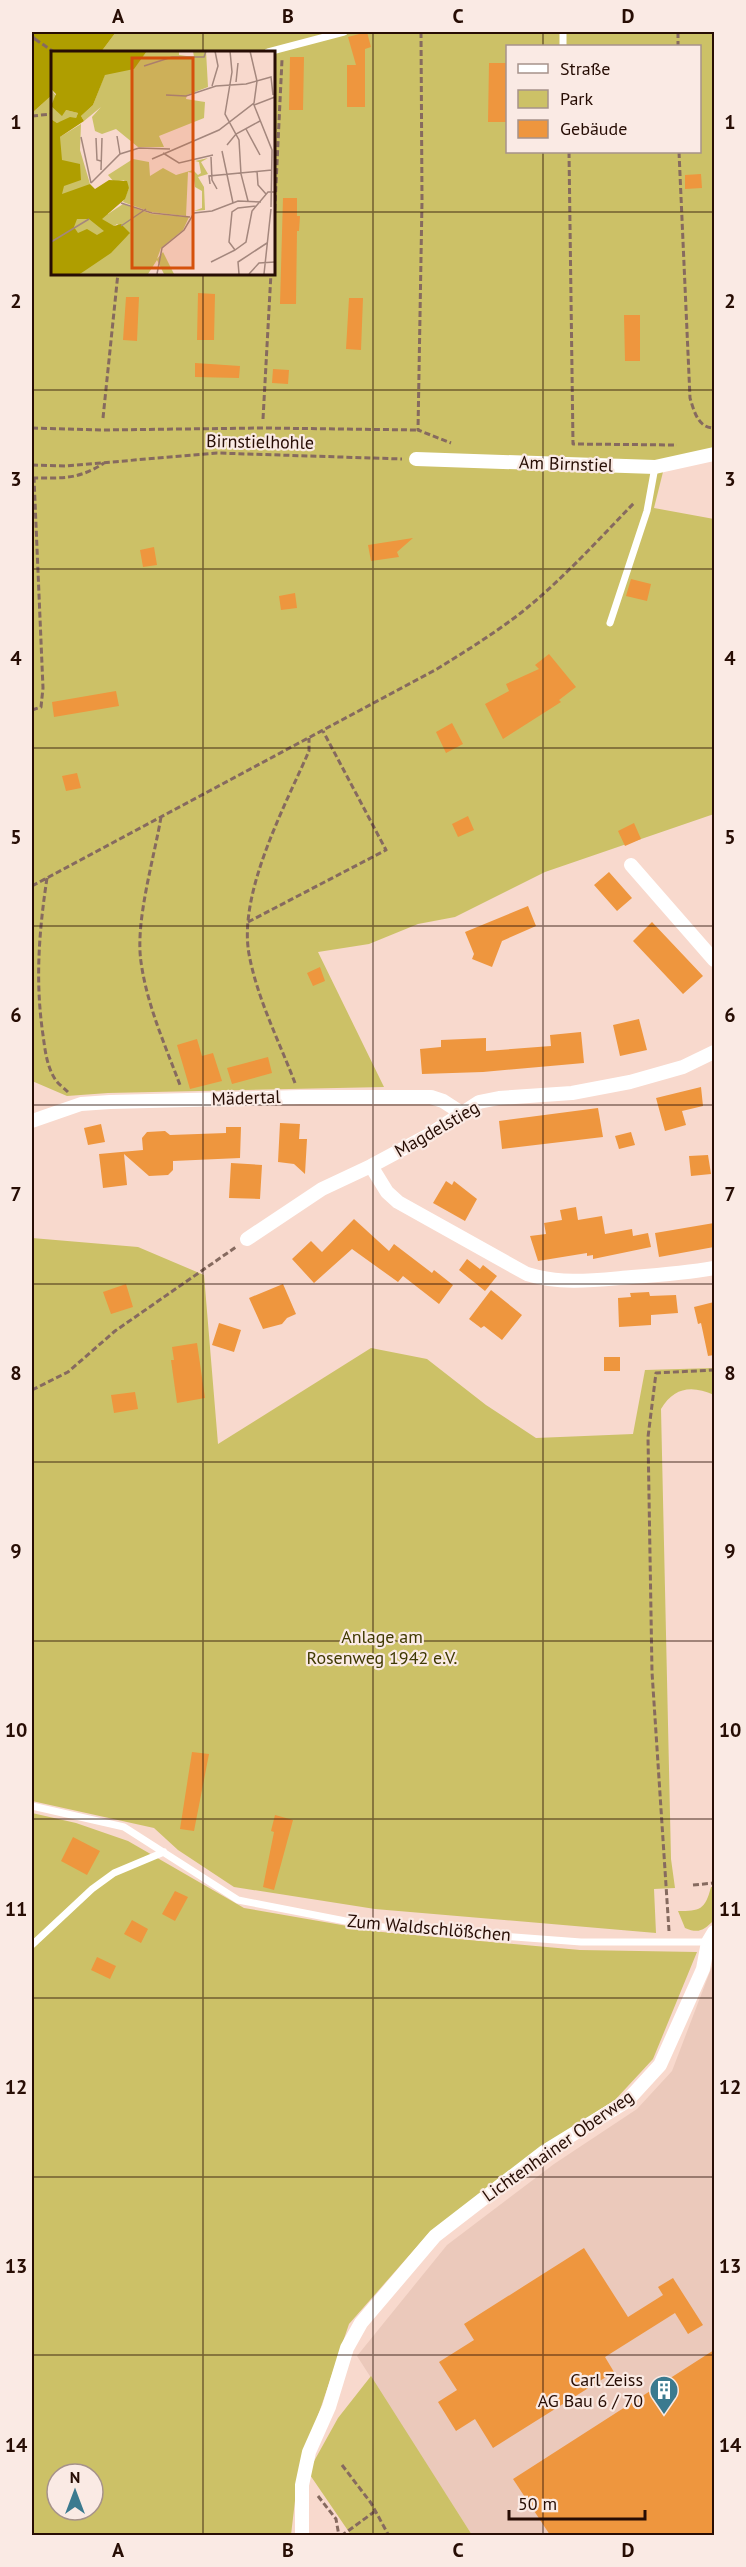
<svg xmlns="http://www.w3.org/2000/svg" width="746" height="2567" font-family="'PT Sans',sans-serif">
<style>
.built{fill:#ebc9bb}
.green{fill:#ccc167;fill-rule:evenodd}
.forest{fill:#af9e00}
.building{fill:#ee963e}
.lines{fill:none;stroke-linecap:round;stroke-linejoin:round}
.path{stroke:#866a5f;stroke-width:3;stroke-dasharray:6 3;stroke-linecap:butt}
.service{stroke:#fff;stroke-width:7}
.minor{stroke:#fff;stroke-width:14}
.grid{fill:none;stroke:#270d04;stroke-width:1.5;stroke-opacity:0.55}
.labels{text-anchor:middle;stroke-width:4.5;stroke-linejoin:round;paint-order:stroke}
.street-label{font-size:18px;fill:#270d04;stroke:#faeae4}
.park-label{font-size:18px;fill:#3f3901;stroke:#faeae4}
.poi-label{font-size:18px;fill:#270d04;stroke:#faeae4;text-anchor:end}
.inset-road{fill:none;stroke:#a4877d;stroke-width:1.5}
.view{fill:#d5510b;fill-opacity:0.15;stroke:#d5510b;stroke-width:3}
.inset-edge{fill:none;stroke:#270d04;stroke-width:3}
.neatline{fill:none;stroke:#270d04;stroke-width:2}
.grid-label{font-size:20px;text-anchor:middle;font-weight:bold;fill:#270d04}
</style>
<rect width="100%" height="100%" fill="#f8d9cd"/>
<path class="built" d="M714,1961V2535H472L357,2356L447,2245L554,2164L637,2109L672,2071Z"/>
<path class="green" d="M116,32H714V450L663,463V472L654,508L714,519V814L545,872L455,917L418,924L369,944L318,952L384,1087L108,1093L67,1096L32,1081V113L52,95V273H273V52H101ZM508,46H700V152H508Z
M32,1238L138,1247L204,1275L218,1444L371,1348L427,1359L486,1405L536,1438L633,1434L645,1370L714,1368V1395C692,1385 674,1387 661,1409L671,1859L675,1888L654,1889L656,1933L375,1909L234,1887L178,1850L154,1828L32,1801Z
M32,1813L76,1823L128,1841L244,1908L382,1932L580,1950L697,1952L653,2059L615,2100L536,2151L428,2234L349,2324L298,2475L291,2535L32,2536ZM57,2474H93V2510H57Z
M711,1887H714V1920C704,1930 699,1934 685,1928L678,1911C700,1911 705,1910 711,1887Z
M371,2376L472,2535H351L308,2472L338,2418Z"/>
<path class="forest" d="M32,32H116L101,52H52V95L32,113Z"/>
<path class="building" d="M367,32L371,47L365,49V107H347V65H356L348,37Z
M290,57H304L303,110H289Z
M489,63H507V122H488Z
M701,174L702,188L685,189V175Z
M283,198H297V216H300L299,231H297L296,304H280Z
M198,293L215,294L214,340H197Z
M126,297H139L137,341L123,340Z
M349,298H363L361,350L346,349Z
M624,315H640V361H625Z
M195,363L240,366L239,378L195,377Z
M273,369L289,370L288,384L272,383Z
M413,538L397,552L399,557L371,561L368,545Z
M154,547L157,565L143,567L140,550Z
M631,579L651,584L647,601L626,596Z
M295,593L297,608L281,610L279,596Z
M549,654L576,687L559,700L561,702L503,739L485,704L509,691L506,684L539,669L535,665Z
M116,691L119,706L54,717L52,702Z
M452,723L463,744L446,753L436,732Z
M77,773L81,788L66,791L62,776Z
M468,816L474,830L458,837L452,824Z
M634,823L641,839L625,846L618,831Z
M609,872L632,898L617,911L594,885Z
M528,906L536,926L502,941L492,967L472,959L474,954L465,932Z
M652,922L703,976L683,994L633,941Z
M320,967L325,981L313,986L307,973Z
M639,1019L647,1050L620,1056L613,1025Z
M581,1032L584,1063L483,1072L422,1074L420,1049L441,1047V1040L486,1038V1051L551,1046L550,1035Z
M197,1039L202,1056L213,1053L222,1081L190,1089L177,1045Z
M268,1057L272,1073L232,1084L227,1068Z
M701,1087L703,1106L682,1111L686,1125L665,1131L656,1098Z
M598,1108L603,1137L502,1149L499,1121Z
M280,1123L300,1124L299,1139H307L305,1174L294,1164L278,1162Z
M101,1124L105,1142L88,1145L84,1128Z
M226,1127H241L240,1158L173,1161V1170L168,1175L149,1176L124,1154L127,1185L103,1188L99,1154L143,1150L142,1138L147,1132L165,1131L170,1135L226,1133Z
M631,1132L635,1145L619,1149L615,1136Z
M708,1155L711,1174L691,1176L689,1156Z
M231,1163L262,1165L260,1199L229,1198Z
M446,1181L452,1185L454,1181L477,1199L465,1221L433,1203Z
M576,1207L578,1220L602,1216L605,1234L632,1229L633,1236L648,1233L651,1247L593,1259V1255L587,1256V1253L538,1261L530,1236L546,1234L544,1223L562,1220L560,1210Z
M354,1219L389,1251L394,1244L432,1273L434,1270L453,1285L439,1304L403,1276L398,1282L352,1249L314,1283L292,1259L311,1241L322,1252Z
M714,1223V1247L659,1257L655,1233Z
M467,1259L480,1269L483,1265L497,1276L485,1291L459,1270Z
M126,1284L133,1307L111,1314L103,1292Z
M283,1284L296,1314L287,1318L282,1324L263,1329L249,1298Z
M491,1290L522,1315L502,1340L484,1326L481,1328L469,1319Z
M649,1292L650,1296L676,1295L678,1313L651,1315V1325L619,1327L618,1298L631,1297L630,1293Z
M714,1302V1355L708,1356L701,1323L698,1324L694,1307Z
M219,1323L241,1330L234,1352L212,1345Z
M197,1343L205,1398L177,1403L171,1360H174L172,1347Z
M604,1357H620V1371H604Z
M135,1392L138,1409L114,1413L111,1395Z
M192,1752L209,1754L194,1831L180,1829Z
M275,1815L293,1820L274,1890L263,1887L274,1832L271,1831Z
M73,1837L100,1851L87,1875L61,1861Z
M175,1891L188,1897L175,1921L162,1914Z
M132,1920L148,1929L141,1943L124,1934Z
M97,1957L116,1966L110,1979L91,1970Z
M584,2248L628,2317L663,2295L658,2287L673,2278L703,2325L688,2334L675,2313L605,2357L614,2372L493,2448L475,2419L456,2431L438,2402L457,2390L439,2362L474,2340L464,2324Z
M714,2350V2535H550L513,2479Z"/>
<g class="lines">
<path class="path" d="M421,32L422,201L418,430L451,443
M678,32V46
M32,36L35,39H32
M35,39L54,52
M32,116L52,114
M569,152L573,444L677,445
M679,152L690,398C694,411 698,428 714,428
M273,246L282,60
M103,418L118,273
M263,419L271,273
M32,428L102,430L264,428L418,430
M32,465L65,466L217,453L402,459
M32,478C62,478 78,480 104,463
M32,710L41,707L43,688L34,478
M161,817C154,859 135,921 141,962C147,1005 165,1045 180,1085
M47,878C39,931 35,981 43,1035C45,1050 47,1067 55,1079C58,1084 64,1088 68,1092
M32,886L437,669C466,651 495,633 522,612C563,579 599,539 635,502
M248,922L386,850L323,731
M295,1083C279,1041 257,998 249,954C238,893 285,806 309,751V738
M32,1390L68,1372L115,1331L236,1247
M693,1885L714,1883
M669,1931L652,1672L648,1437L656,1373L714,1370
M342,2465L371,2503L389,2536
M318,2496L336,2519L339,2536
M341,2536L374,2512"/>
<path class="service" d="M563,32V46
M268,52L344,32
M610,623L647,511L655,467
M32,1806L124,1827L238,1900L371,1926L581,1942H708
M32,1945L92,1889L114,1873L164,1852"/>
<path class="minor" d="M416,459L655,467L714,454
M631,865L714,960
M32,1121L81,1104L110,1102L300,1097H431L443,1101L460,1112
M371,1166L387,1192L398,1202L527,1274C562,1285 596,1280 632,1277C660,1275 687,1273 714,1268
M247,1239L322,1189L371,1166L427,1136L479,1102L499,1098L572,1093L630,1082L683,1067L714,1052
M302,2536V2485L309,2452L329,2407L347,2348L361,2323L435,2236L544,2152L627,2101L660,2065L703,1969L708,1942L714,1932"/>
</g>
<path class="grid" d="M203,32V52M373,32V2536M543,32V46M543,152V2536M32,212H52M273,212H714M203,273V2536M32,390H714M32,569H714M32,748H714M32,926H714M32,1105H714M32,1284H714M32,1462H714M32,1641H714M32,1819H714M32,1998H714M32,2177H714M32,2355H714"/>
<defs>
<g id="building-pin" transform="scale(1.5)"><path d="M0 17L-7.5 6A9.5 9.5 0 1 1 7.5 6Z" fill="#3b7a8f" stroke="#faeae4"/><path d="M-4-6H4V6H1V3H-1V6H-4ZM-2.5-4.3h1.7v1.8h-1.7ZM.8-4.3h1.7v1.8H.8ZM-2.5-1h1.7V.8h-1.7ZM.8-1h1.7V.8H.8Z" fill="#fff"/></g>
</defs>
<g fill-rule="evenodd">
<use href="#building-pin" x="664" y="2390"/>
</g>
<g class="labels">
<g class="street-label">
<text transform="translate(260 442) rotate(1)" y="6">Birnstielhohle</text>
<text transform="translate(566 464) rotate(2)" y="6">Am Birnstiel</text>
<text transform="translate(246 1098) rotate(-2)" y="6">Mädertal</text>
<text transform="translate(437 1129) rotate(-30)" y="6">Magdelstieg</text>
<text transform="translate(429 1928) rotate(5)" y="6">Zum Waldschlößchen</text>
<text transform="translate(558 2146) rotate(-35)" y="6">Lichtenhainer Oberweg</text>
</g>
<g class="park-label">
<text x="382" y="1643">Anlage am<tspan x="382" dy="21">Rosenweg 1942 e.V.</tspan></text>
</g>
<g class="poi-label">
<text x="643" y="2386">Carl Zeiss<tspan x="643" dy="21">AG Bau 6 / 70</tspan></text>
</g>
</g>
<g transform="translate(51 51)">
<rect width="224" height="224" fill="#f8d9cd"/>
<path d="M96,0H128V4L143,6L142,0H155L157,36L136,44L135,48L154,51L153,67L108,85L113,96H87L65,78L51,83L44,80L41,66L50,56L33,70L30,65L42,54L54,23L83,17ZM0,38L15,59L27,62L25,67L6,72L0,68ZM30,73L29,99L39,133L35,136L57,163L72,153L101,163L138,166L132,179L110,197L106,208L112,201L123,223H113L106,209L97,223H29L78,183L66,173L0,223V75L9,86ZM157,107L150,111L157,123L147,126L153,136L154,159L143,160L151,157V140L144,136L142,122L137,121L135,165L100,161L72,151L78,137L73,129L63,131L57,124L82,108L98,111L99,125L112,117L125,124L142,119L147,124L150,122L148,111L144,110Z" fill="#ccc167"/>
<path d="M0,0H96L83,18L54,24L42,54L30,65L33,70L9,86L11,109L29,113L30,129L13,135L11,143L39,133L44,138L58,129L76,130L78,137L74,148L51,168L63,175L70,173L79,182L60,202L29,223H0V68L6,72L19,66L25,67L27,62L15,59L11,65L0,55L5,43L0,38ZM26,168H38L53,180L46,184L36,178L27,182L23,176Z" fill="#af9e00" fill-rule="evenodd"/>
<path class="inset-road" d="M179,0L181,21L174,63L188,89L190,123L197,150M93,15L121,6H153L155,0M185,31L187,12M161,35L167,15L164,0M115,44L135,45L165,35L195,33L220,26L222,44M195,78L209,104M66,85L69,103M30,86L40,132M45,87L46,109L50,110M176,94L185,83L209,70M171,100L182,152M112,102L128,112L162,104M160,106L161,129L166,138M101,108L168,79L203,52L206,30L199,0M50,119L51,87M206,120L207,134L215,143M40,132L69,103L88,97L119,98M159,133L158,125L221,119M70,152L101,162L139,166M205,155L187,157L181,161L178,191L184,199L195,191L201,160L217,141H224M220,156L221,99L203,54L224,46M70,175L95,158M0,191L38,168M160,211L184,199M106,223L111,197L133,179L143,162L161,160L187,150L210,151M188,223L187,211L216,192M198,223L208,212L224,211M213,223L220,158"/>
<path class="view" d="M81,7H142V217H81Z"/>
<rect width="224" height="224" class="inset-edge"/>
</g>
<rect width="746" height="2567" fill="none" stroke="#faeae4" stroke-width="66"/>
<rect x="506" y="45" width="195" height="108" fill="#faeae4" stroke="#a6928a" stroke-width="1.5"/>
<rect x="518" y="64" width="30" height="9" fill="#ffffff" stroke="#a6928a" stroke-width="1.5"/>
<text x="560" y="75" font-size="18" fill="#270d04">Straße</text>
<rect x="518" y="90" width="30" height="18" fill="#ccc167" stroke="#a6928a" stroke-width="1.5"/>
<text x="560" y="105" font-size="18" fill="#270d04">Park</text>
<rect x="518" y="120" width="30" height="18" fill="#ee963e" stroke="#a6928a" stroke-width="1.5"/>
<text x="560" y="135" font-size="18" fill="#270d04">Gebäude</text>
<g transform="translate(75 2492)"><circle r="28" fill="#faeae4" stroke="#a6928a" stroke-width="1.5"/>
<path d="M0-4.5L10 22L0 15L-10 22Z" fill="#3b7a8f"/>
<text y="-9" font-size="16" font-weight="bold" text-anchor="middle" fill="#270d04">N</text>
</g>
<path d="M509 2510v9h136v-9" fill="none" stroke="#270d04" stroke-width="3"/>
<text x="518" y="2510" font-size="18" fill="#270d04" stroke="#faeae4" stroke-width="4.5" paint-order="stroke">50 m</text>
<rect x="33" y="33" width="680" height="2501" class="neatline"/>
<g class="grid-label">
<text x="118" y="23">A</text>
<text x="288" y="23">B</text>
<text x="458" y="23">C</text>
<text x="628" y="23">D</text>
<text x="16" y="129">1</text>
<text x="730" y="129">1</text>
<text x="16" y="308">2</text>
<text x="730" y="308">2</text>
<text x="16" y="486">3</text>
<text x="730" y="486">3</text>
<text x="16" y="665">4</text>
<text x="730" y="665">4</text>
<text x="16" y="844">5</text>
<text x="730" y="844">5</text>
<text x="16" y="1022">6</text>
<text x="730" y="1022">6</text>
<text x="16" y="1201">7</text>
<text x="730" y="1201">7</text>
<text x="16" y="1380">8</text>
<text x="730" y="1380">8</text>
<text x="16" y="1558">9</text>
<text x="730" y="1558">9</text>
<text x="16" y="1737">10</text>
<text x="730" y="1737">10</text>
<text x="16" y="1916">11</text>
<text x="730" y="1916">11</text>
<text x="16" y="2094">12</text>
<text x="730" y="2094">12</text>
<text x="16" y="2273">13</text>
<text x="730" y="2273">13</text>
<text x="16" y="2452">14</text>
<text x="730" y="2452">14</text>
<text x="118" y="2557">A</text>
<text x="288" y="2557">B</text>
<text x="458" y="2557">C</text>
<text x="628" y="2557">D</text>
</g>
</svg>
